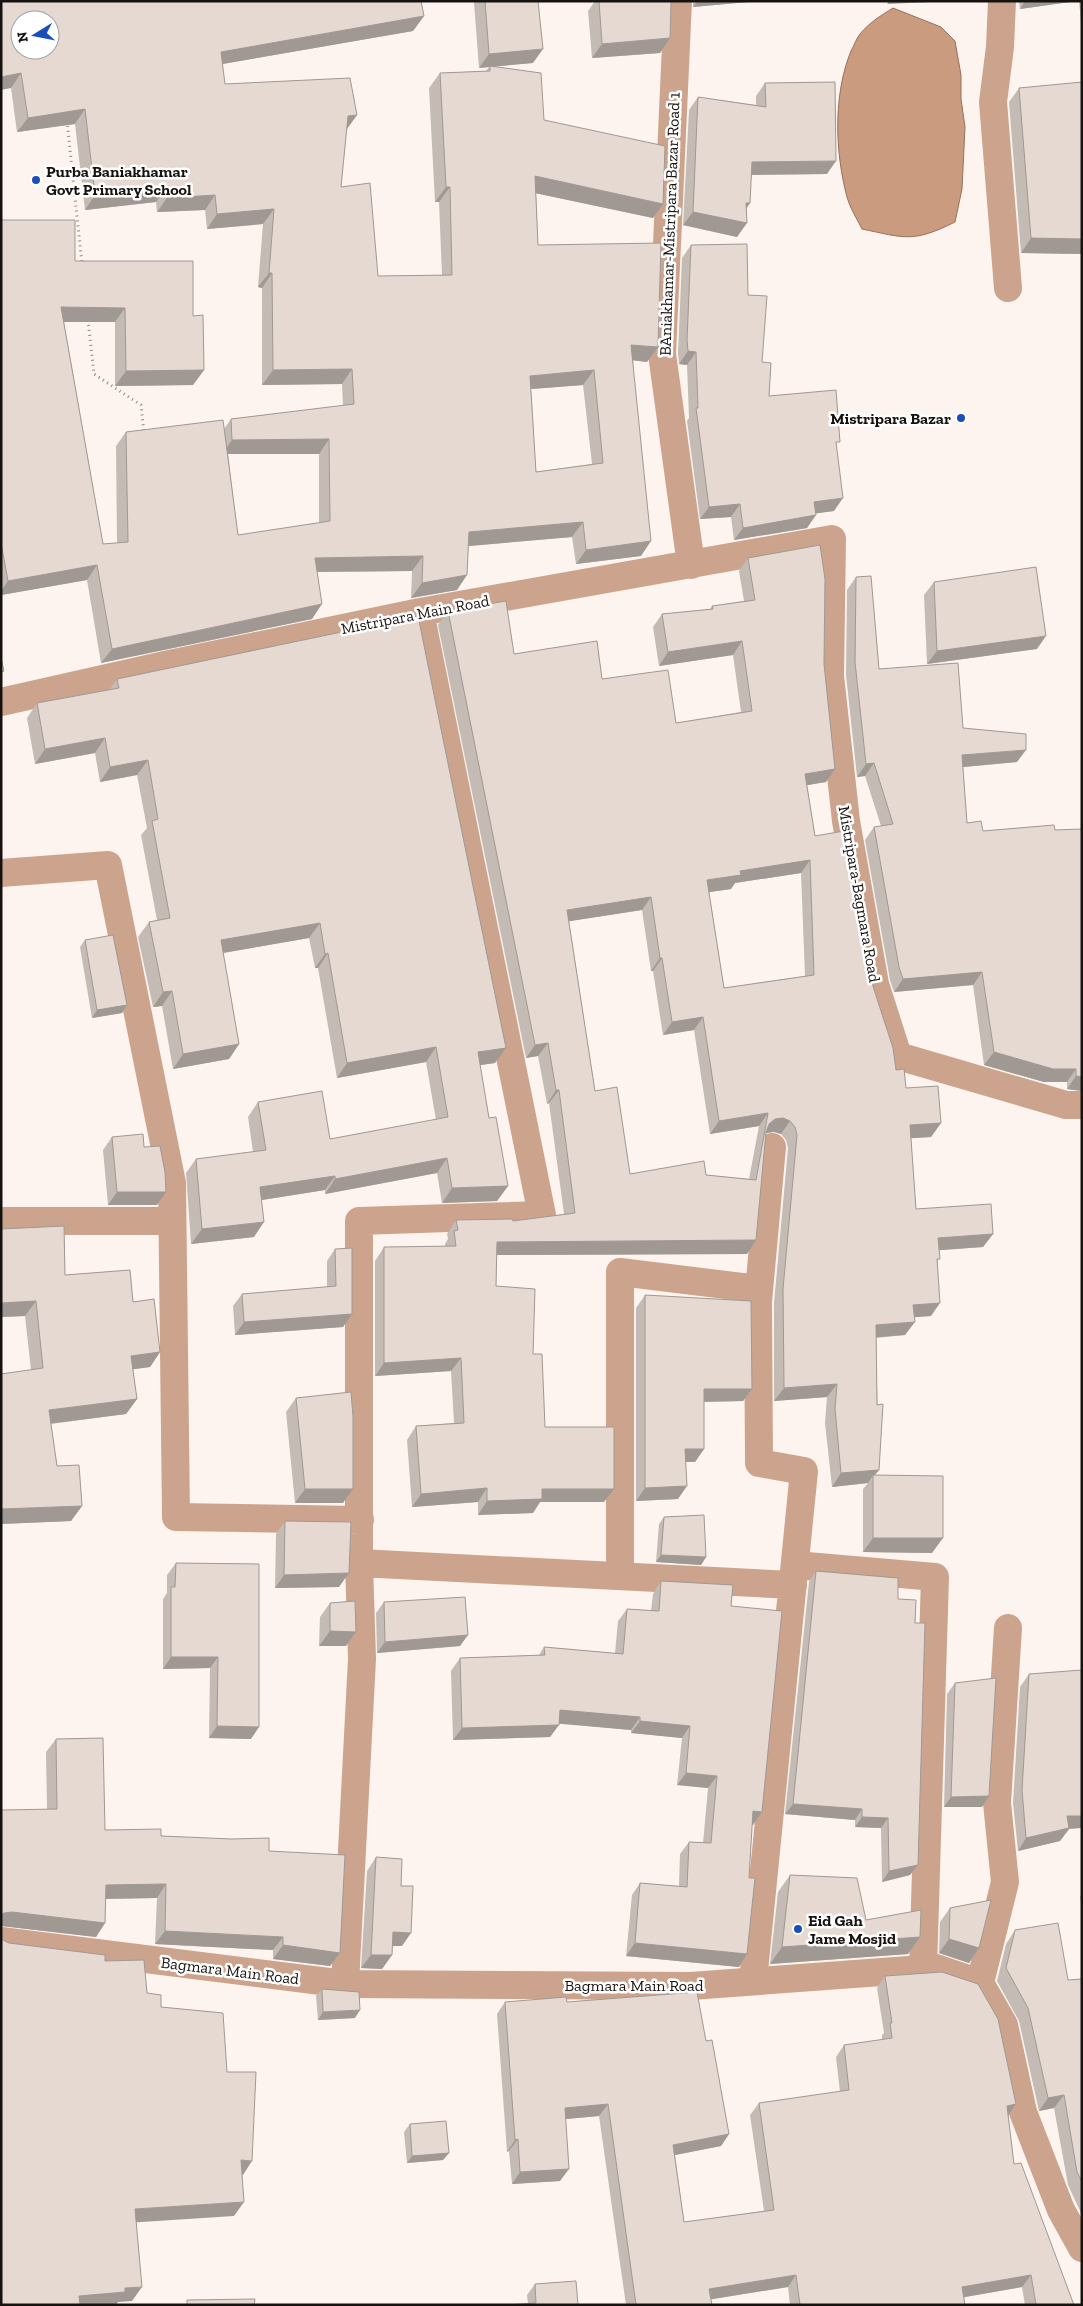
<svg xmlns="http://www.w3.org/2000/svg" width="1083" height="2306" font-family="'Zilla Slab',serif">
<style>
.water{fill:#ca9b7f;stroke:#94725e}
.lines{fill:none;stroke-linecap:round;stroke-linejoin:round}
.path{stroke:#908986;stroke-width:3;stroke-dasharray:1 4;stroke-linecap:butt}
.minor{stroke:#cca48d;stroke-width:28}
.tertiary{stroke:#cca48d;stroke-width:28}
.wall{fill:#c5bbb5;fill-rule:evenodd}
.shaded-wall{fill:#a09893}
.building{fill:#e5d9d2;stroke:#a09893;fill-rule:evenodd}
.poi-dot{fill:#194ebb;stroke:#fff;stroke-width:2}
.labels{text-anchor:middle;stroke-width:5;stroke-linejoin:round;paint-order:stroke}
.poi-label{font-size:16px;font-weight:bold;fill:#161210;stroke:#fff;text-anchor:start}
.street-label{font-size:16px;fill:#161210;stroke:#fff}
</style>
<rect width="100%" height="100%" fill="#fef4ef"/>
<path class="water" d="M893,8L941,27L955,41L961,75V99L965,127L962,189L955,222C913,243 905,238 862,229C857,219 850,208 847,197C835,152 833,95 851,51C854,46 856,39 860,34C869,23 880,16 893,8Z"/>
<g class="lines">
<path class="path" d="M67,121L82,264
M88,320L94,374L141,405L144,433"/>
<path class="minor" d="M678,1L662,354L691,565
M1002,1L1000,47L993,102L1008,288
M1,702L165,665L420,612L832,539L830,676L846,821L875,984L898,1056L1066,1105H1082
M1,873L108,865L172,1183L176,1517L360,1520
M1,1221H172
M359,1563L793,1585
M795,1565L935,1577L923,1969
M620,1576V1272L759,1289
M753,1981L804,1471L759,1463L758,1302L772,1147
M980,1983L1005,1882L997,1803L1008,1628
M345,1984L362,1659L359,1563V1221L542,1215L420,612"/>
<path class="tertiary" d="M1,1941L345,1984L691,1986L936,1968L980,1983L1004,2025L1023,2112L1061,2210L1082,2248"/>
</g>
<path class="wall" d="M1,1L424,16L413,31L222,64L225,84L357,115L346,129L341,187L378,276L442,275L439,202H435L429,88L440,73L486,71L489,67L479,68L474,3L475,1H538L533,63L495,66L544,120L653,218L536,193L538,245L647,362L633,360L641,556L576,564L572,537L468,546L457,590L411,598L412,571L317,572L312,619L101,663L87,580L1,595V220L75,261L193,316L204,370L193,385L115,386V322H64L103,544L117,543L116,446L126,432L224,429L231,419L343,406L342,384L262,385V288L258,287L263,224L207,229L205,210L157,212L156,202L85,210L75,124L17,132L11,88ZM583,385L592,464L536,472L531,389ZM228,454H319V523L238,535Z
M595,1H671L670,38L660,53L592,58L588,11Z
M693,1H759L693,7Z
M1019,1H1077L1020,9Z
M1079,1H1082V34Z
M765,83L827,174L751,175L750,203L746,209L737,237L683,225L689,110L698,97L756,105V96Z
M1019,88L1082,254L1021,253L1009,102Z
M691,245L748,295L769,396L837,447L834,511L816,513L807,528L734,540L731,517L700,519L687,421L689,418L687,365L679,364L678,353L682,258Z
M748,558L824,664L826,782L807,785L815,836L869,974L896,1070L906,1088L941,1123L931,1137L911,1138L916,1209L993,1234L983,1247L939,1250L931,1316L914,1317L905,1335L876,1338L879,1470L875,1475L932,1553L863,1552V1489L868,1483L832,1487L825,1423L827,1397L774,1401V1303L788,1148L786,1140L781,1134L774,1132L766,1133L747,1254L497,1255L496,1286L533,1354L545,1427L604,1502H540L533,1513L478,1515V1502L412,1507L407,1440L416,1426L454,1423L451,1371L375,1376V1261L384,1247H445V1244L448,1239L447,1234L456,1220L513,1221L564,1214L549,1103L547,1104L538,1056L526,1058L438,625L448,611L514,654L602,679L676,723L741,712L733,655L659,666L653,627L662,614L710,609L712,606L744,601L739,571ZM801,873L805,976L724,988L709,892L731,889L735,883ZM642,910L651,971H653L663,1035L694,1030L710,1134L759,1126L749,1179L706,1175L630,1174L595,1091L569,921Z
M856,577L879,669L963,728L1017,762L963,767L967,823L983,831L1054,825L1082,1091L1067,1089V1082H1044L984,1065L973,985L894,992L890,980L865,840L874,827L881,826L865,776L857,777L846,675L847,590Z
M934,582L1037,649L927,664L924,595Z
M117,679L495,1063L480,1065L489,1118L508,1186L497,1201L442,1203L437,1173L325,1194V1190L262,1200L254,1237L191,1244L186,1173L196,1159L253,1152L248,1117L258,1102L330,1139L436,1120L426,1062L337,1078L318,968H315L309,938L223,953L239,1044L229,1059L173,1069L162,1006L153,1007L138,937L149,922L157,920L141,835L147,828L137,775L100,782L95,753L35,764L27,718L37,703L110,689Z
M85,940L127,1005L122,1013L92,1018L80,947Z
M112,1137L144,1147L157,1205H108L103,1150Z
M64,1226L65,1275L130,1270L133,1302L154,1299L160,1352L150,1367L133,1369L137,1399L126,1414L51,1424L57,1466L79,1465L82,1506L71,1521L1,1524V1374L31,1370L25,1316L1,1317V1229Z
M335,1249L352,1314L343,1327L235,1335L233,1306L242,1294L327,1287V1261Z
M645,1295L752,1389L743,1401L704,1402V1449L695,1462H686L678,1499L636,1501V1308Z
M296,1398L343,1503H295L286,1412Z
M664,1517L706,1557L701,1565L656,1562L659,1524Z
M285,1521L339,1587L275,1588L276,1534Z
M176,1563L259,1564L251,1739L209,1738L210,1668L163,1669V1599L167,1593V1575Z
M816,1571L898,1599L915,1623L918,1865L910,1875L882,1882L881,1828L855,1827V1820L785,1814L809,1582Z
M661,1581L731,1606L762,1812L753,1825L752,1824L749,1878L747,1954L739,1967L626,1956L632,1895L640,1883L679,1886L680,1854L689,1842L703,1843L708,1788L677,1785L682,1738L631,1733V1730L559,1723L550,1737L453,1740L451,1671L460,1658L539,1655L544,1647L615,1653L618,1621L627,1609L651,1611L653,1594Z
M384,1602L460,1646L377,1653L376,1613Z
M330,1603L356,1632L346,1646H319L320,1617Z
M1029,1674L1069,1829L1060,1841L1018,1851L1013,1803L1020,1687Z
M955,1683L982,1807H944L947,1694Z
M56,1739L105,1830L161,1836L269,1851L340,1953L330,1966L273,1959V1950L155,1944L157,1898L106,1899L105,1923L96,1937L2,1926L47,1809L46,1752Z
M376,1857L401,1886L402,1946H392V1955L382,1969L361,1968L367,1871Z
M790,1875L866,1920L920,1937L908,1954L770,1964L778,1892Z
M1082,1894V1908L1080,1897Z
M950,1908L979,1948L969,1963L939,1953L940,1922Z
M1015,1930L1068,1980L1082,1979V2215L1068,2185L1054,2108L1039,2111L1019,2021L997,1981L1006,1944Z
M885,1976L1016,2104L1008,2116L1014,2164L1074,2305H1025L1022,2287L964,2297L965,2305H790L788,2287L711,2299L712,2305H626L599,2116L565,2119L560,2181L512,2184L509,2151L507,2152L497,2014L505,2002H567L706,2041L729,2134L721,2146L675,2155L684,2222L764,2211L750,2115L759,2103L840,2092L836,2057L844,2045L882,2040V2035L884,2033L877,1988Z
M322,1989L355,2018L318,2020L316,1996Z
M410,2124L449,2153L443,2160L407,2163L404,2132Z
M535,2284L578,2305L528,2303L527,2295Z"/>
<path class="shaded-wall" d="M697,1H759L693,7Z
M889,1H951L887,4Z
M1025,1H1077L1020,9Z
M424,16L413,31L211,66L221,52Z
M670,38L660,53L592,58L602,44Z
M543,49L533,63L490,67V66L489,67L479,68L489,54Z
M21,73L11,88L1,90V77Z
M85,109L75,124L17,132L28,118Z
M357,115L347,129L337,131L348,116Z
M836,161L827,174L743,175L752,162Z
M535,176L663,204L653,218L525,191Z
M446,187H450L439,202H435Z
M166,188L156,202L85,210L95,195Z
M215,195L205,210L157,212L167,198Z
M746,203H750L741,216Z
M274,209L263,224L207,229L217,214Z
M693,212L747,223L737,237L683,225Z
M1031,238L1082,239V254L1021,253Z
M269,273H272L262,288L258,287Z
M61,307L125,308L115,322H51Z
M631,345L658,347L647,362L621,359Z
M688,351L696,352L687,365L679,364Z
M352,369L342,384L262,385L273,370Z
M204,370L193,385L115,386L126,371Z
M594,370L583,385L519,390L530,376Z
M329,439L319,454H222L232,440Z
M843,498L834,511L805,515L814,502Z
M740,504L731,517L700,519L709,507Z
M816,515L807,528L734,540L743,528Z
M583,522L572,537L458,547L469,532Z
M651,541L641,556L576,564L586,550Z
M423,556L412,571L304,572L315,558Z
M97,565L87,580L1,595V591L8,581Z
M467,575L457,590L411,598L422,583Z
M322,604L312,619L101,663L112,649Z
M1046,636L1037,649L927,664L937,651Z
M742,641L733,655L659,666L668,652Z
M105,738L95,753L35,764L45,749Z
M1026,750L1017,762L953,768L962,755Z
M148,760L137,775L100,782L110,767Z
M874,763L865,776L857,777L866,764Z
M835,769L826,782L796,787L805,774Z
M810,860L801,873L735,883L731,889L697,894L707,880L740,871Z
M651,897L642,910L558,923L567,910Z
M320,923L309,938L211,955L221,940Z
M328,953L318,968H315L325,954Z
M660,958H662L653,971H651Z
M982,972L973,985L894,992L903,979Z
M172,991L162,1006L153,1007L163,992Z
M127,1005L122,1013L92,1018L97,1010Z
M703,1017L694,1030L663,1035L672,1022Z
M548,1043L538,1056L526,1058L535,1045Z
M239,1044L229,1059L173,1069L183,1054Z
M436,1047L426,1062L337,1078L347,1063Z
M506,1048L495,1063L467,1067L478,1052Z
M994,1052L1076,1069L1067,1082H1044L984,1065Z
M1076,1076L1082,1077V1091L1067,1089Z
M556,1090H559L549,1103L547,1104Z
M768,1113L759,1126L710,1134L719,1121Z
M783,1118L790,1121L781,1134L774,1132L766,1133L769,1124L775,1119Z
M941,1123L931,1137L900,1139L910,1125Z
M447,1158L437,1173L325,1194L335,1179Z
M335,1176L325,1190L250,1202L260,1187Z
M508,1186L497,1201L442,1203L452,1188Z
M117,1192H166L157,1205H108Z
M264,1222L254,1237L191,1244L202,1229Z
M993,1234L983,1247L929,1251L938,1238Z
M756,1240L747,1254L488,1255L497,1242Z
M36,1301L25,1316L1,1317V1303Z
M940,1303L931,1316L904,1318L913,1305Z
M352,1314L343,1327L235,1335L244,1322Z
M915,1322L905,1335L867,1338L876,1325Z
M160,1352L150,1367L121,1371L131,1356Z
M461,1358L451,1371L375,1376L384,1363Z
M837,1384L827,1397L774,1401L784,1388Z
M704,1389H752L743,1401L695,1402Z
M137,1399L126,1414L39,1425L49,1410Z
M685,1449H704L695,1462H676Z
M879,1470L873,1477V1475L868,1483L832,1487L841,1473Z
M687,1486L678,1499L636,1501L645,1488Z
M487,1488L478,1502L412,1507L421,1494Z
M305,1489H353L343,1503H295Z
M542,1489H614L604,1502H540L533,1513L478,1515L487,1501Z
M82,1506L71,1521L1,1524V1509Z
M873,1538H943L932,1553L863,1552Z
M661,1555L706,1557L701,1565L656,1562Z
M349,1573L339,1587L275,1588L284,1575Z
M330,1631L356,1632L346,1646H319Z
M468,1635L460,1646L377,1653L385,1642Z
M171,1657H218L210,1668L163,1669Z
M560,1710L640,1717L631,1730L551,1723Z
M640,1721L690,1726L682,1738L631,1733Z
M559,1725L550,1737L453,1740L462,1728Z
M217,1726L259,1727L251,1739L209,1738Z
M686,1773L717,1776L708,1788L677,1785Z
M989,1796L982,1807H944L951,1797Z
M793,1804L862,1809L855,1820L785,1814Z
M753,1811L762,1812L753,1825L744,1824Z
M1067,1816H1082V1828L1069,1829L1060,1841L1018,1851L1026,1838Z
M862,1817L888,1818L881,1828L855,1827Z
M918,1865L910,1875L882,1882L889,1871Z
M166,1884L157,1898L96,1899L106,1885Z
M12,1912L105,1923L96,1937L1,1926V1915L4,1913Z
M165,1931L283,1937L273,1950L155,1944Z
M393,1932L411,1933L402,1946H383Z
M920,1937L908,1954L770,1964L782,1947Z
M949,1939L979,1948L969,1963L939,1953Z
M635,1943L747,1954L739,1967L626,1956Z
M283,1945L340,1953L330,1966L273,1959Z
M371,1955H392L382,1969L361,1968Z
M360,2010L355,2018L318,2020L323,2012Z
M1064,2095L1054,2108L1039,2111L1048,2098Z
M608,2104L599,2116L556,2120L565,2108Z
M1016,2104L1008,2116L1007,2106Z
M729,2134L721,2146L665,2157L673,2145Z
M518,2139L509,2151L507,2152L515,2140Z
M449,2153L443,2160L407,2163L412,2156Z
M241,2160L252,2161L243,2175L231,2174Z
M569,2169L560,2181L512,2184L520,2172Z
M244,2202L234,2216L126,2223L135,2209Z
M796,2275L788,2287L701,2301L709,2289Z
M1031,2275L1022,2287L954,2299L962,2287Z
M142,2287L132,2301L118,2302L116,2305H73L79,2296L125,2288Z"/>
<path class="building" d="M1,1H421L424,16L221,52L225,84L350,78L357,115L348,116L341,187L370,183L378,276L452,275L450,187H446L440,73L490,71V66L541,73L544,120L665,146L663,204L535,176L538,245L661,243L658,347L631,345L651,541L586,550L583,522L469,532L467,575L422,583L423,556L315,558L322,604L112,649L97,565L8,581L1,543V220H75V261H193V316L203,315L204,370L126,371L125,308L61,307L103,544L128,542L126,432L223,420L238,535L330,521L329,439L232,440L231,419L354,404L352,369L273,370L272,273H269L274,209L217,214L215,195L167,198L166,188L95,195L85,109L28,118L21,73L1,77ZM20,20H50V50H20ZM594,370L603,463L536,472L530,376Z
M485,1H538L543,49L489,54Z
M599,1H671L670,38L602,44Z
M835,82L836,161L752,162L750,203H746L747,223L693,212L698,97L766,107L765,83Z
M1082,82V239L1031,238L1019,88Z
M747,244L748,295L767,296L762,362L771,363L769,396L836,390L840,442H836L843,498L814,502L816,515L743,528L740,504L709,507L696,408H698L696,352L688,351L687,340L691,245Z
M820,545L825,579L824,664L835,769L805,774L815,836L844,831L869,974L893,1048L896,1070L904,1069L906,1088L938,1086L941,1123L910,1125L916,1209L991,1204L993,1234L938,1238L940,1259H937L940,1303L913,1305L915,1322L876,1325L877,1405L883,1404L879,1470L841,1473L835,1409L837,1384L784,1388L783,1289L797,1135L795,1127L790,1121L783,1118L775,1119L769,1124L766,1132L756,1240L497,1242L496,1286L535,1289L533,1354H542L545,1427H614V1489H542V1499L487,1501V1488L421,1494L416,1426L464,1423L461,1358L384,1363V1247L456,1246L454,1231L458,1230L456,1220L512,1219L513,1221L575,1213L559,1090H556L548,1043L535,1045L448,611L506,601L514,654L597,641L602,679L668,670L676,723L752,711L742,641L668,652L662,614L713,609L712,606L755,600L748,558ZM810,860L814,975L724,988L707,880L741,875L740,871ZM651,897L660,958H662L672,1022L703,1017L719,1121L768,1113L756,1180L706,1175L704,1161L630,1174L617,1087L595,1091L567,910Z
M1036,567L1046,636L937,651L934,582Z
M871,576L879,669L958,663L963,728L1026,734V750L962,755L967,823L981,821L983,831L1054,825L1055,830L1082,829V1077L1076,1076V1069H1053L994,1052L982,972L903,979L899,967L874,827L893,824L874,763L866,764L855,662L856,577Z
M418,616L506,1048L478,1052L489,1118L496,1117L508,1186L452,1188L447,1158L335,1179V1176L260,1187L264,1222L202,1229L196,1159L266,1150L258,1102L322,1091L330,1139L448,1117L436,1047L347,1063L328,953L325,954L320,923L221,940L239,1044L183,1054L172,991L163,992L149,922L170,918L152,821L158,819L148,760L110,767L105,738L45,749L37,703L119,688L117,679Z
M1,658L4,671L1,672Z
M113,935L127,1005L97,1010L85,940Z
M143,1134L144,1147L160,1146L165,1172L166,1192H117L112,1137Z
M64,1226L65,1275L130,1270L133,1302L154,1299L160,1352L131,1356L137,1399L49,1410L57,1466L79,1465L82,1506L1,1509V1374L43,1368L36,1301L1,1303V1229Z
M352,1248V1314L244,1322L242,1294L336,1286L335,1249Z
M645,1295L751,1301L752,1389H704V1449H685L687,1486L645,1488Z
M351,1392L353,1416V1489H305L296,1398Z
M873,1475L943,1476V1538H873Z
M704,1515L706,1557L661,1555L664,1517Z
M285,1521L351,1522L349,1573L284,1575Z
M176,1563L259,1564V1727L217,1726L218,1657H171V1587H175Z
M816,1571L898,1578V1599L916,1600L915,1623H925L918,1865L889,1871L888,1818L862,1817V1809L793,1804Z
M661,1581L733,1585L731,1606L782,1611L762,1812L753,1811L749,1878H755L747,1954L635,1943L640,1883L687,1887L689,1842L711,1843L717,1776L686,1773L690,1726L640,1721V1717L560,1710L559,1725L462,1728L460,1658L545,1655L544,1647L623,1654L627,1609L659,1611Z
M465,1597L468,1635L385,1642L384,1602Z
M355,1601L356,1632L330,1631V1603Z
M1082,1670V1816H1067L1069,1828L1026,1838L1022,1790L1029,1674Z
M996,1678L989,1796L951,1797L955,1683Z
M103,1738L105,1830L161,1829V1836L232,1839L269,1838V1851L345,1855L340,1953L283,1945V1937L165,1931L166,1884L106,1885L105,1923L12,1912L4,1913L1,1915V1810L57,1809L56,1739Z
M376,1857L402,1859L401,1886H413L411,1933L393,1932L392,1955H371Z
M790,1875L857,1878L866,1920L921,1910L920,1937L782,1947Z
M991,1900L979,1948L949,1939L950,1908Z
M1058,1923L1068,1980L1082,1979V2182L1077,2172L1064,2095L1048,2098L1028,2008L1006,1968L1015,1930Z
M1,1939L9,1943L105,1955V1961L144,1960L147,1993L161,1995V2007L223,2013L227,2072H256L252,2161L241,2160L244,2202L135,2209L142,2287L125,2288V2292L79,2296L80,2305H1Z
M942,1972L978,1984L998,2019L1016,2104L1007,2106L1014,2164L1021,2163L1074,2305H1036L1031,2275L962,2287L965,2305H800L796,2275L709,2289L712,2305H636L608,2104L565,2108L569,2169L520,2172L518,2139L515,2140L505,2002L566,1997L567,2002L697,1992L706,2041L712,2040L729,2134L673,2145L684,2222L774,2210L759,2103L849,2090L844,2045L892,2038L890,2023H892L885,1976Z
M322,1989L359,1992L360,2010L323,2012Z
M446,2121L449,2153L412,2156L410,2124Z
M576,2281L578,2305H506L536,2303L535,2284Z
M255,2299L254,2305H187V2300Z"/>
<g class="poi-dot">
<circle cx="36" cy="180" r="5"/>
<circle cx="961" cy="418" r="5"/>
<circle cx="798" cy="1929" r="5"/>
</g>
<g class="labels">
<g class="poi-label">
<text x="46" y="177">Purba Baniakhamar<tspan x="46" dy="18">Govt Primary School</tspan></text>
<text x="951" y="424" text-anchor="end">Mistripara Bazar</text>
<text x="808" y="1926">Eid Gah<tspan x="808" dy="18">Jame Mosjid</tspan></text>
</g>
<g class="street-label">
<text transform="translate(669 224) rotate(-88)" y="6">BAniakhamar-Mistripara Bazar Road 1</text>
<text transform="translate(415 614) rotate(-11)" y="6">Mistripara Main Road</text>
<text transform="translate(860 894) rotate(80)" y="6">Mistripara-Bagmara Road</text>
<text transform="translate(230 1970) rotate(7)" y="6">Bagmara Main Road</text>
<text x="634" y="1991">Bagmara Main Road</text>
</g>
</g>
<rect width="1083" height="2306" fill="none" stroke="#161210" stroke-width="5"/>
<g transform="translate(35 35) rotate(260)"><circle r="24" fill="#ffffff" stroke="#a2a09f"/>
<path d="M0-4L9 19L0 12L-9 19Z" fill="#194ebb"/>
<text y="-8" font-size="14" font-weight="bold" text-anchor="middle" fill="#161210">N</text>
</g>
</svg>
